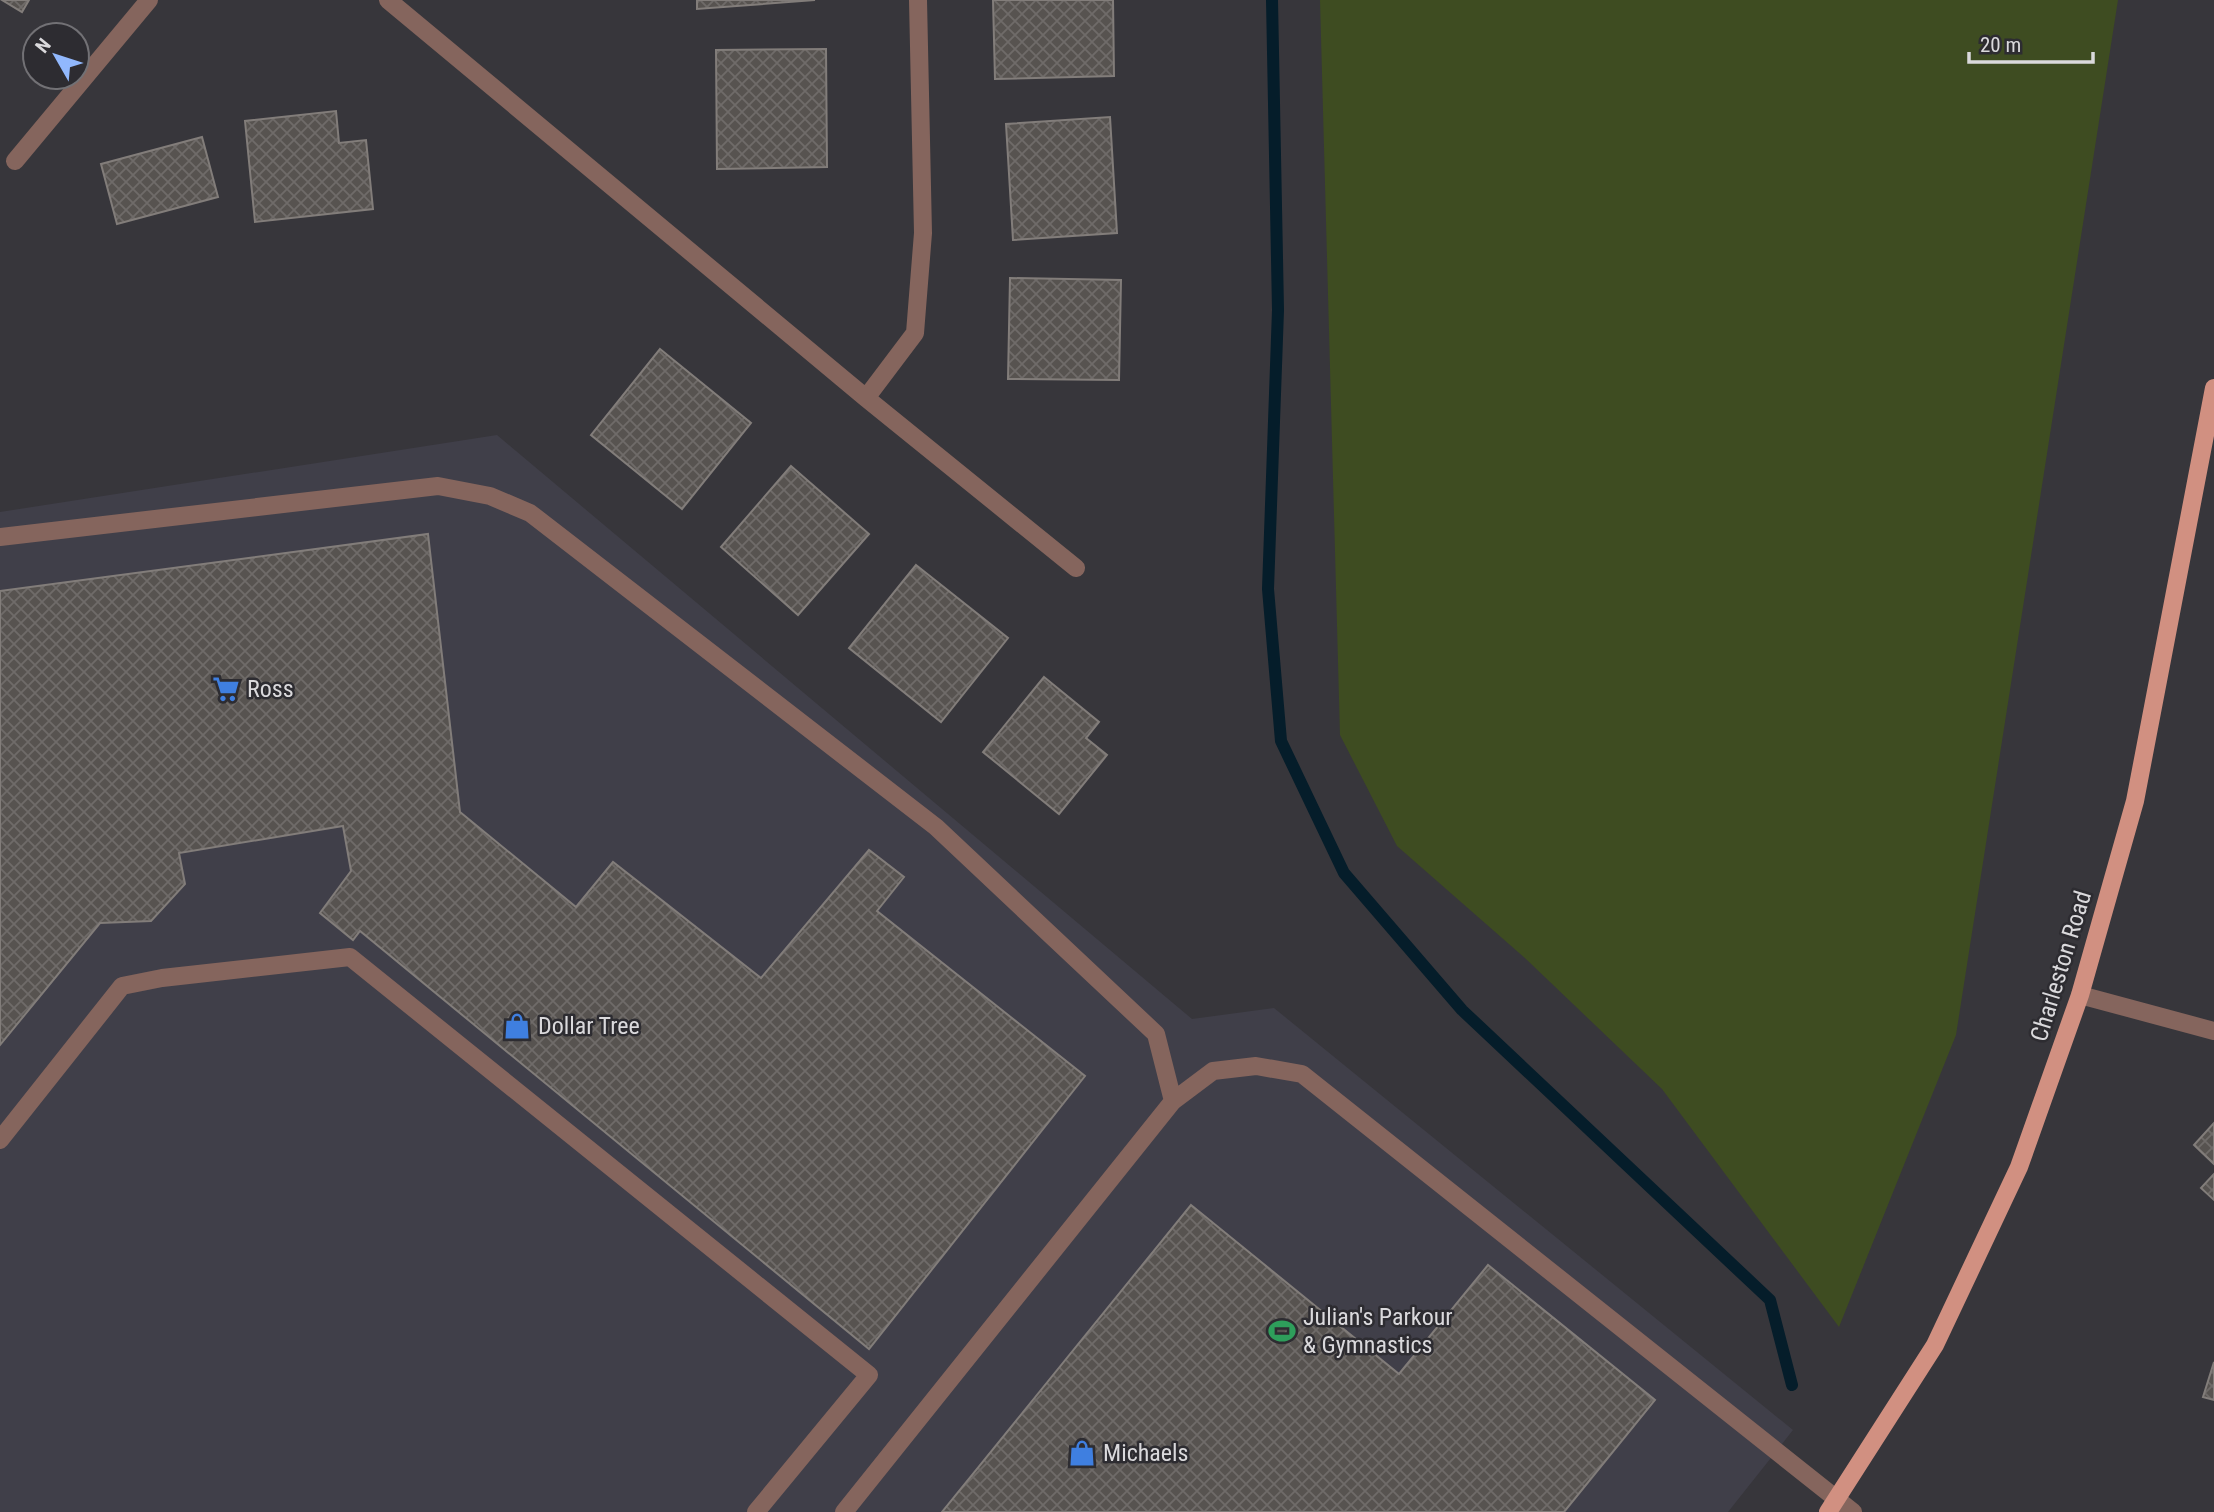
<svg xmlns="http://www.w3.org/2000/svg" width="2214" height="1512" font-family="'Roboto Condensed',sans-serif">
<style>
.built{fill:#403f49}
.green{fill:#3e4c21}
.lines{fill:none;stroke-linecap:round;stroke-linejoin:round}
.stream{stroke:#051d2a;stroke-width:12}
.building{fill:url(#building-cross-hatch);stroke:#827d7a;stroke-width:2}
.minor{stroke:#85655d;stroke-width:18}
.major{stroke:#d19081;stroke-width:18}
.labels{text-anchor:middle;stroke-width:5;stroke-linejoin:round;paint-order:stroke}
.poi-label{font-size:24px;fill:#dad9dc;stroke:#2d2c31;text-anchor:start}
.street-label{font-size:24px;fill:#dad9dc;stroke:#2d2c31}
</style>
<defs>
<pattern id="building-cross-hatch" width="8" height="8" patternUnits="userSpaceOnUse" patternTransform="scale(1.75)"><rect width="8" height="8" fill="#575350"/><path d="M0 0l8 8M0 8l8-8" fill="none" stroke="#6f6b69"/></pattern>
</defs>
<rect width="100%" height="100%" fill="#37363b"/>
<path class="built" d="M497,435L1192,1019L1274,1008L1793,1430L1728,1512H0V512Z"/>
<path class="green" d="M1320,0H2118L1956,1035L1839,1327L1662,1089L1527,960L1397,846L1340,735Z"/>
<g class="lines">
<path class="stream" d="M1272,0L1278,310L1268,589L1281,741L1344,873L1462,1010L1770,1300L1792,1385"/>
</g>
<path class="building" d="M2,0H29L22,12Z
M697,0H815L697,9Z
M993,0H1113L1114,76L995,79Z
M826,49L827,167L717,169L716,50Z
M336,111L339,143L366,140L373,209L255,222L245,121Z
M1110,117L1117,233L1013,240L1006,124Z
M202,137L218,197L117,224L101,164Z
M1010,278L1121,280L1119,380L1008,379Z
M660,349L751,423L682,509L591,435Z
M791,466L869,534L798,615L721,547Z
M428,534L460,812L576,907L613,862L761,978L869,850L904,877L877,911L1085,1076L869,1349L360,931L353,940L320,913L351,871L343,826L179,853L185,884L151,921L100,923L0,1045V591Z
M916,565L1008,638L941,722L849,648Z
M1044,677L1099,722L1086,738L1107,755L1059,814L983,752Z
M2214,1123V1164L2194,1145Z
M2214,1174V1200L2201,1188Z
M1191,1205L1399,1374L1488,1265L1655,1400L1564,1512H942Z
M2214,1362V1400L2203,1397Z"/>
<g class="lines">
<path class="minor" d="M388,0L866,398L1076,568
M15,161L149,0
M866,398L915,333L923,233L918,0
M0,537L438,486L490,496L530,513L936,827L1156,1034L1173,1101
M2080,995L2214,1031
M0,1140L122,986L162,978L350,957L869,1375L756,1512
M844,1512L1173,1101L1213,1071L1256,1066L1302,1074L1853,1512"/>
<path class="major" d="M1828,1512L1935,1345L2019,1167L2080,995L2135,801L2214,388"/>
</g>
<defs>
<g id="supermarket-bare" transform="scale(2.1)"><path d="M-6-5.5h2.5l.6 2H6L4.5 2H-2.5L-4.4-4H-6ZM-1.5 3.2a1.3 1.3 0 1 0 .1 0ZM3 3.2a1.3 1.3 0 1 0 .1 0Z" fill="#3f7fe0" stroke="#2d2c31" stroke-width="2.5" paint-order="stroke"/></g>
<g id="shop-bare" transform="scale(2.1)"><path d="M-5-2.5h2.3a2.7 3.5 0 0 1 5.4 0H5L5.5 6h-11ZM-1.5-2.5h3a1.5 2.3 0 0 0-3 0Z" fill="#3f7fe0" stroke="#2d2c31" stroke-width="2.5" paint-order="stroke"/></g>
<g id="stadium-bare" transform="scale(2.1)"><path d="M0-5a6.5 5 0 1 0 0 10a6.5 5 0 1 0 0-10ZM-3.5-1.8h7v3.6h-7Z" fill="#2e9e5b" stroke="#2d2c31" stroke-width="2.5" paint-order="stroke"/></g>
</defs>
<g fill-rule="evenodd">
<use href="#supermarket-bare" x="226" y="689"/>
<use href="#shop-bare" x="517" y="1026"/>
<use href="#stadium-bare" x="1282" y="1331"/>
<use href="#shop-bare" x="1082" y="1453"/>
</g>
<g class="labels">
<g class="poi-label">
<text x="247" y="697">Ross</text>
<text x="538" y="1034">Dollar Tree</text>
<text x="1303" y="1325">Julian's Parkour<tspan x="1303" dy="28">&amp; Gymnastics</tspan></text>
<text x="1103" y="1461">Michaels</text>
</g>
<g class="street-label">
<text transform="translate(2061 966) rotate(-73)" y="8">Charleston Road</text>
</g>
</g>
<g transform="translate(56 56) rotate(309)"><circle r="33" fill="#2d2c31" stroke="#727175" stroke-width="2"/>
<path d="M0-5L12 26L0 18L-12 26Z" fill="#91b8fd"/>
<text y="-10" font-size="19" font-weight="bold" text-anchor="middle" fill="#dad9dc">N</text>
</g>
<path d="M1969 52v10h124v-10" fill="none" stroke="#dad9dc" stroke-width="3.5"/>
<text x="1980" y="52" font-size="21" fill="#dad9dc" stroke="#2d2c31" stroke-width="5" paint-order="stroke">20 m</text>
</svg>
